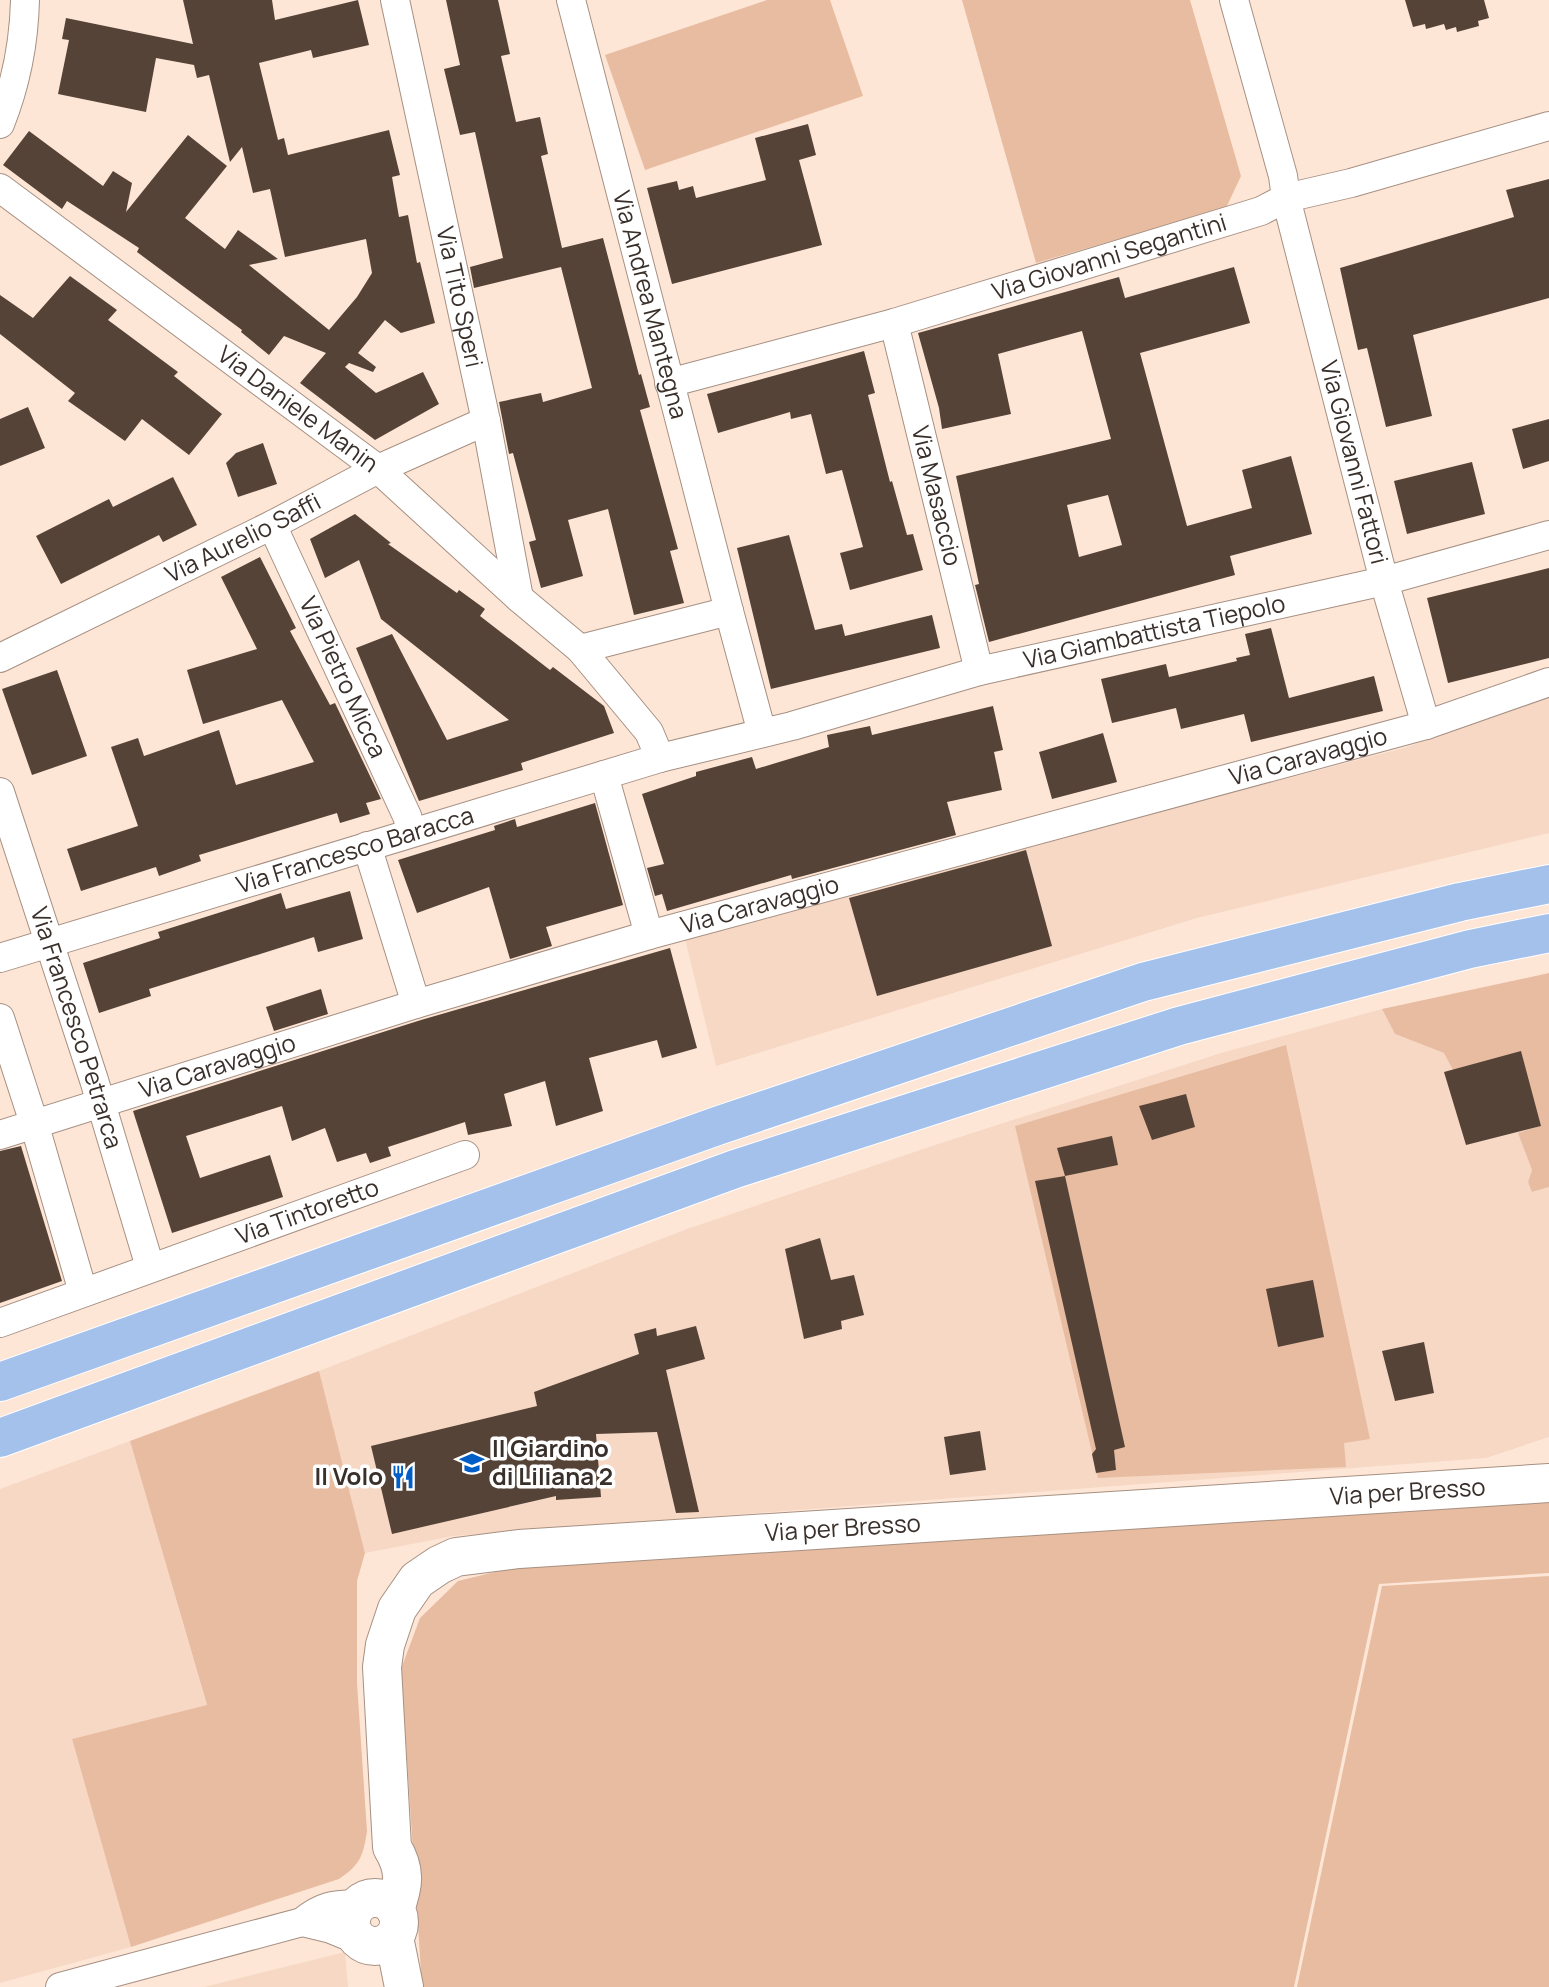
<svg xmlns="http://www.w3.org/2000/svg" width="1549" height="1987" font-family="Manrope,sans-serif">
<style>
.built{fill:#f6d8c5}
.green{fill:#e8bca1}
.building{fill:#564337;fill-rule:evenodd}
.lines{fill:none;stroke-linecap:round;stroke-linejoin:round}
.street-casing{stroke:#a69082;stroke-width:30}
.secondary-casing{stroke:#a69082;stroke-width:40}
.highway-casing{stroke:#fff;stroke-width:40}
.street{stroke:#fff;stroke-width:28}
.secondary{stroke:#fff;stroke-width:38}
.highway{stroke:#a4c1ec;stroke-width:38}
.labels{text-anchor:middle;stroke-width:7;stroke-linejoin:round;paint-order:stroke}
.street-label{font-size:24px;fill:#3a302b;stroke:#fff}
.poi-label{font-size:24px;font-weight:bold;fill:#3a302b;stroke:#fff;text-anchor:start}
</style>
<rect width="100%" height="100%" fill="#fee6d7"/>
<path class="built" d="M1549,698V833L1197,918L716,1066L684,935L1404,748Z
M1382,1009L1395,1034L1444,1053L1521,1051L1541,1126L1519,1133L1532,1170L1528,1182L1533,1192L1549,1187V1437L1486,1458L453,1536L365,1553L319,1371L687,1229L932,1146L1221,1053Z
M130,1441L207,1706L72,1739L131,1947L0,1983V1489Z
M345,1952L348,1987H204Z"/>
<path class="green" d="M767,0H830L863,96L645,170L605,55Z
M962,0H1190L1241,176L1226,208L1036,263Z
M1549,973V1187L1532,1192L1528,1182L1532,1170L1518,1133L1540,1126L1521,1052L1453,1070L1444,1053L1395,1034L1382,1009Z
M1286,1045L1370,1439L1344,1443L1346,1467L1098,1478L1015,1126Z
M319,1371L365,1553L357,1581V1683L367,1831C363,1856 361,1864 339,1879L131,1947L72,1739L207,1705L130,1441Z
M1549,1501V1573L1379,1584L1294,1987H422L401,1669L420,1618L458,1581L532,1563Z
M1549,1576V1987H1297L1382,1586Z"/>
<path class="building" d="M183,0H272L275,20L358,0L369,45L313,58L311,50L259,63L278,140L284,138L288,155L389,130L400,175L392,177L399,217L408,215L417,263L420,262L435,323L401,333L385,320L358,353L376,367L373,372L349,363L345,367L376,393L423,372L439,404L375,440L300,383L326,353L284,336L269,355L241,332L242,330L137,252L139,248L67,201L62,209L3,165L29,131L103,186L113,171L132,183L126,212L188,135L227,166L185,218L225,249L238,230L278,259L249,265L329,330L357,297L372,273L366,239L285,257L270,189L253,193L242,147L230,162L209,75L197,78L194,65L156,58L146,112L58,94L69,40L62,39L66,18L193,44Z
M446,0H498L510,54L501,56L516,122L540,117L548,154L541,156L562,248L603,238L639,375L641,374L650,407L640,410L678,549L670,551L684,603L634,615L608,509L568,520L583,576L541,588L529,542L536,540L513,453L509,454L499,402L541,393L543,402L592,388L561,267L474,288L470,267L503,258L475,132L460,135L444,69L460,65Z
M1405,0H1484L1489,18L1478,21L1479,26L1457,32L1456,27L1446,30L1444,24L1426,29L1425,24L1413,27Z
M808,124L816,155L799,160L822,245L672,284L647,188L677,181L679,190L693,186L696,198L766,180L755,138Z
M1549,179V298L1413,335L1432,416L1386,427L1367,348L1358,350L1340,268L1514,217L1506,190Z
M1234,267L1250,323L1140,353L1187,526L1252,508L1242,470L1291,456L1312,534L1230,556L1235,575L989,642L975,585L979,584L956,476L1111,439L1082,331L998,354L1011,414L942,429L939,408L918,333L1119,277L1125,298ZM1108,495L1122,545L1079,557L1067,505Z
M70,276L117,310L108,320L178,372L174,376L222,414L189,455L142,419L125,441L68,401L75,393L0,334V295L33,318Z
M864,351L875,393L868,395L890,482L892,481L907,535L913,534L923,570L850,590L840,553L863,547L842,470L826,474L811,414L791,419L790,412L718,433L707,394Z
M28,407L45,448L0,466V419Z
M1549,419V461L1523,469L1512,429Z
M263,443L277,484L238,497L226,463L236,453Z
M1472,462L1485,514L1407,534L1394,481Z
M173,477L197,525L163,542L159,535L61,584L36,536L109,499L113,507Z
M355,514L391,543L388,544L457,593L459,590L485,609L480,616L550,670L553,667L604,706L614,733L521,763L523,770L419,801L356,648L392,634L447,740L509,720L381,619L359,560L325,578L310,539Z
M789,535L815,630L842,624L845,636L932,615L940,648L771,689L737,548Z
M260,557L296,628L290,631L330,705L335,703L381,799L366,803L370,814L340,823L337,813L199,855L201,861L159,876L156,867L81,891L67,849L138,826L111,747L138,738L144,756L219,730L236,785L314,762L282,700L203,724L187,670L257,649L221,577Z
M1549,568V658L1448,683L1427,598Z
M1271,628L1289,698L1374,676L1383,711L1251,742L1244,714L1181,729L1176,708L1112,723L1101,679L1166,664L1169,677L1237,661L1236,658L1250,655L1245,634Z
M57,670L87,756L32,775L2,689Z
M993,706L1003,750L994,752L1002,790L947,802L956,835L792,879L791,875L667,911L662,894L655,896L647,868L664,864L642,794L696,776V772L752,757L756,769L829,747L827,735L870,726L872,735Z
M1103,733L1117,782L1052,799L1039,752Z
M595,803L623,905L546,927L552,946L510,959L489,887L417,913L398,860L495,830L494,826L515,819L517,827Z
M1026,850L1052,946L877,996L849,898Z
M350,891L363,939L318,952L314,937L149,989L151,996L99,1013L83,963L160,938L158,932L281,893L286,909Z
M670,948L697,1048L662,1058L657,1040L589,1058L603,1111L556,1126L545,1081L504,1094L512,1126L468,1135L465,1122L388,1147L391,1156L370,1163L366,1153L337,1162L325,1128L292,1141L282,1106L186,1136L200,1178L270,1155L283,1197L172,1233L133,1111L421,1020Z
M321,989L328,1014L274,1031L266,1007Z
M1521,1051L1541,1126L1466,1145L1444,1072Z
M1186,1094L1195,1127L1152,1140L1139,1106Z
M1112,1136L1118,1165L1065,1176L1057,1148Z
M21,1146L62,1281L0,1303V1151Z
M1065,1176L1125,1447L1114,1450L1116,1470L1096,1473L1092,1454L1096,1449L1035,1181Z
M820,1238L831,1280L854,1275L864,1315L841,1321L842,1329L804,1339L785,1249Z
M1313,1280L1324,1337L1278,1347L1266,1289Z
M696,1326L705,1359L666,1370L699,1512L676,1513L657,1432L596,1434L601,1497L556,1500V1496L392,1534L371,1446L537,1406L534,1392L639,1354L634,1334L656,1328L657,1336Z
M1424,1342L1434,1393L1395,1401L1382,1351Z
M980,1431L986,1470L950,1475L944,1437Z"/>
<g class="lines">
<g class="street-casing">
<g id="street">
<path id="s1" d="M395,0L486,421L519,598"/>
<path id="s2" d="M571,0L729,611L762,733"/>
<path id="s3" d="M1234,0L1283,176L1286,198L1384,581L1426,725"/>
<path d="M0,124C16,84 24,43 25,0"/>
<path id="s4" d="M0,188L378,469L519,598L580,649L649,732L660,758"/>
<path id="s5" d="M894,323L979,671"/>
<path id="s6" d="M669,383L894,323L1261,211L1286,198L1351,183L1549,126"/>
<path id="s7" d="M272,525L407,816L412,832"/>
<path d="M580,649L729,611"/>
<path id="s8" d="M0,658L272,525L378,469L486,421"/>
<path d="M604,775L649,935"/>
<path id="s9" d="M0,792L94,1080L150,1267"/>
<path d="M367,846L416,1004"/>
<path id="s10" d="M0,958L660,758L792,726L979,671L1384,581L1549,535"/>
<path d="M0,1018L34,1123L83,1292"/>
<path id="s11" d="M0,1135L416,1004L649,935L1426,725L1549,682"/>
<path id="s12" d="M0,1323L465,1155"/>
<path d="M302,1922L331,1929L358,1940"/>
<path d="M60,1987L302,1922C322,1905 333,1905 359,1904"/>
</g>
</g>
<g class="secondary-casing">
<g id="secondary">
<circle cx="375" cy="1922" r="24"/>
<path id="s13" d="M395,1909C404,1885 406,1870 392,1847L382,1667L385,1645L397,1609L417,1580L439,1565L456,1557L519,1549L1549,1483"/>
<path d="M394,1937L404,1987"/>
</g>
</g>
<g class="highway-casing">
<path id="highway" d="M0,1382L717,1126L1143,982L1460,902L1549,884
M0,1438L735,1169L1179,1026L1470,949L1549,933"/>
</g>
<use href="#street" class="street"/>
<use href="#secondary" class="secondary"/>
<use href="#highway" class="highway"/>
</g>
<defs>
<g id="school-bare" transform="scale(1.89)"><path d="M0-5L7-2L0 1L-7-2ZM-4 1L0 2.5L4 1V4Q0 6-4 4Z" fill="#025ec7" stroke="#fff" stroke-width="2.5" paint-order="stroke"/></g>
<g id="restaurant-bare" transform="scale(1.89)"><path d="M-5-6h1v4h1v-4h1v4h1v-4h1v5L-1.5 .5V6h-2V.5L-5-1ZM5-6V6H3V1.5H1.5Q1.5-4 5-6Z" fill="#025ec7" stroke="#fff" stroke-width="2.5" paint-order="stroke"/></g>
</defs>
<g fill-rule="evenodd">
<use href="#school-bare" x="472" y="1463"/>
<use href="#restaurant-bare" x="403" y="1477"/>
</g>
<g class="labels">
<g class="street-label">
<text dy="8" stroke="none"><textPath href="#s6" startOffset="458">Via Giovanni Segantini</textPath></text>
<text dy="8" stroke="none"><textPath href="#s1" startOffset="304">Via Tito Speri</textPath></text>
<text dy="8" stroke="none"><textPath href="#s2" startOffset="315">Via Andrea Mantegna</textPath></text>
<text dy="8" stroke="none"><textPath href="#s4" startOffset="371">Via Daniele Manin</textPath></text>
<text dy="8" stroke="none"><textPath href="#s3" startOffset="478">Via Giovanni Fattori</textPath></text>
<text dy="8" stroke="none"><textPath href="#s5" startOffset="178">Via Masaccio</textPath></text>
<text dy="8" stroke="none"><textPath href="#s8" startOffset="271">Via Aurelio Saffi</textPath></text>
<text dy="8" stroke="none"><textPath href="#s10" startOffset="1200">Via Giambattista Tiepolo</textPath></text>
<text dy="8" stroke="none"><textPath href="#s7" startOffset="168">Via Pietro Micca</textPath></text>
<text dy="8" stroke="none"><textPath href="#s11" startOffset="1362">Via Caravaggio</textPath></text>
<text dy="8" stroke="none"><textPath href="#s10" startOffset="371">Via Francesco Baracca</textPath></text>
<text dy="8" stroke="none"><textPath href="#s11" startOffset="794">Via Caravaggio</textPath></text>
<text dy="8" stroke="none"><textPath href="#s9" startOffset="248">Via Francesco Petrarca</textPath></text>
<text dy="8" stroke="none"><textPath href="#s11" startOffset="228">Via Caravaggio</textPath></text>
<text dy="8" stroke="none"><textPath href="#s12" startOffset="327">Via Tintoretto</textPath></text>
<text dy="8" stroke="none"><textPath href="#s13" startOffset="1340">Via per Bresso</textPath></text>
<text dy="8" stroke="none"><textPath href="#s13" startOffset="774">Via per Bresso</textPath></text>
</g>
<g class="poi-label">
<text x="492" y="1457">Il Giardino<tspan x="492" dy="28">di Liliana 2</tspan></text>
<text x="383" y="1485" text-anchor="end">Il Volo</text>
</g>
</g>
</svg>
